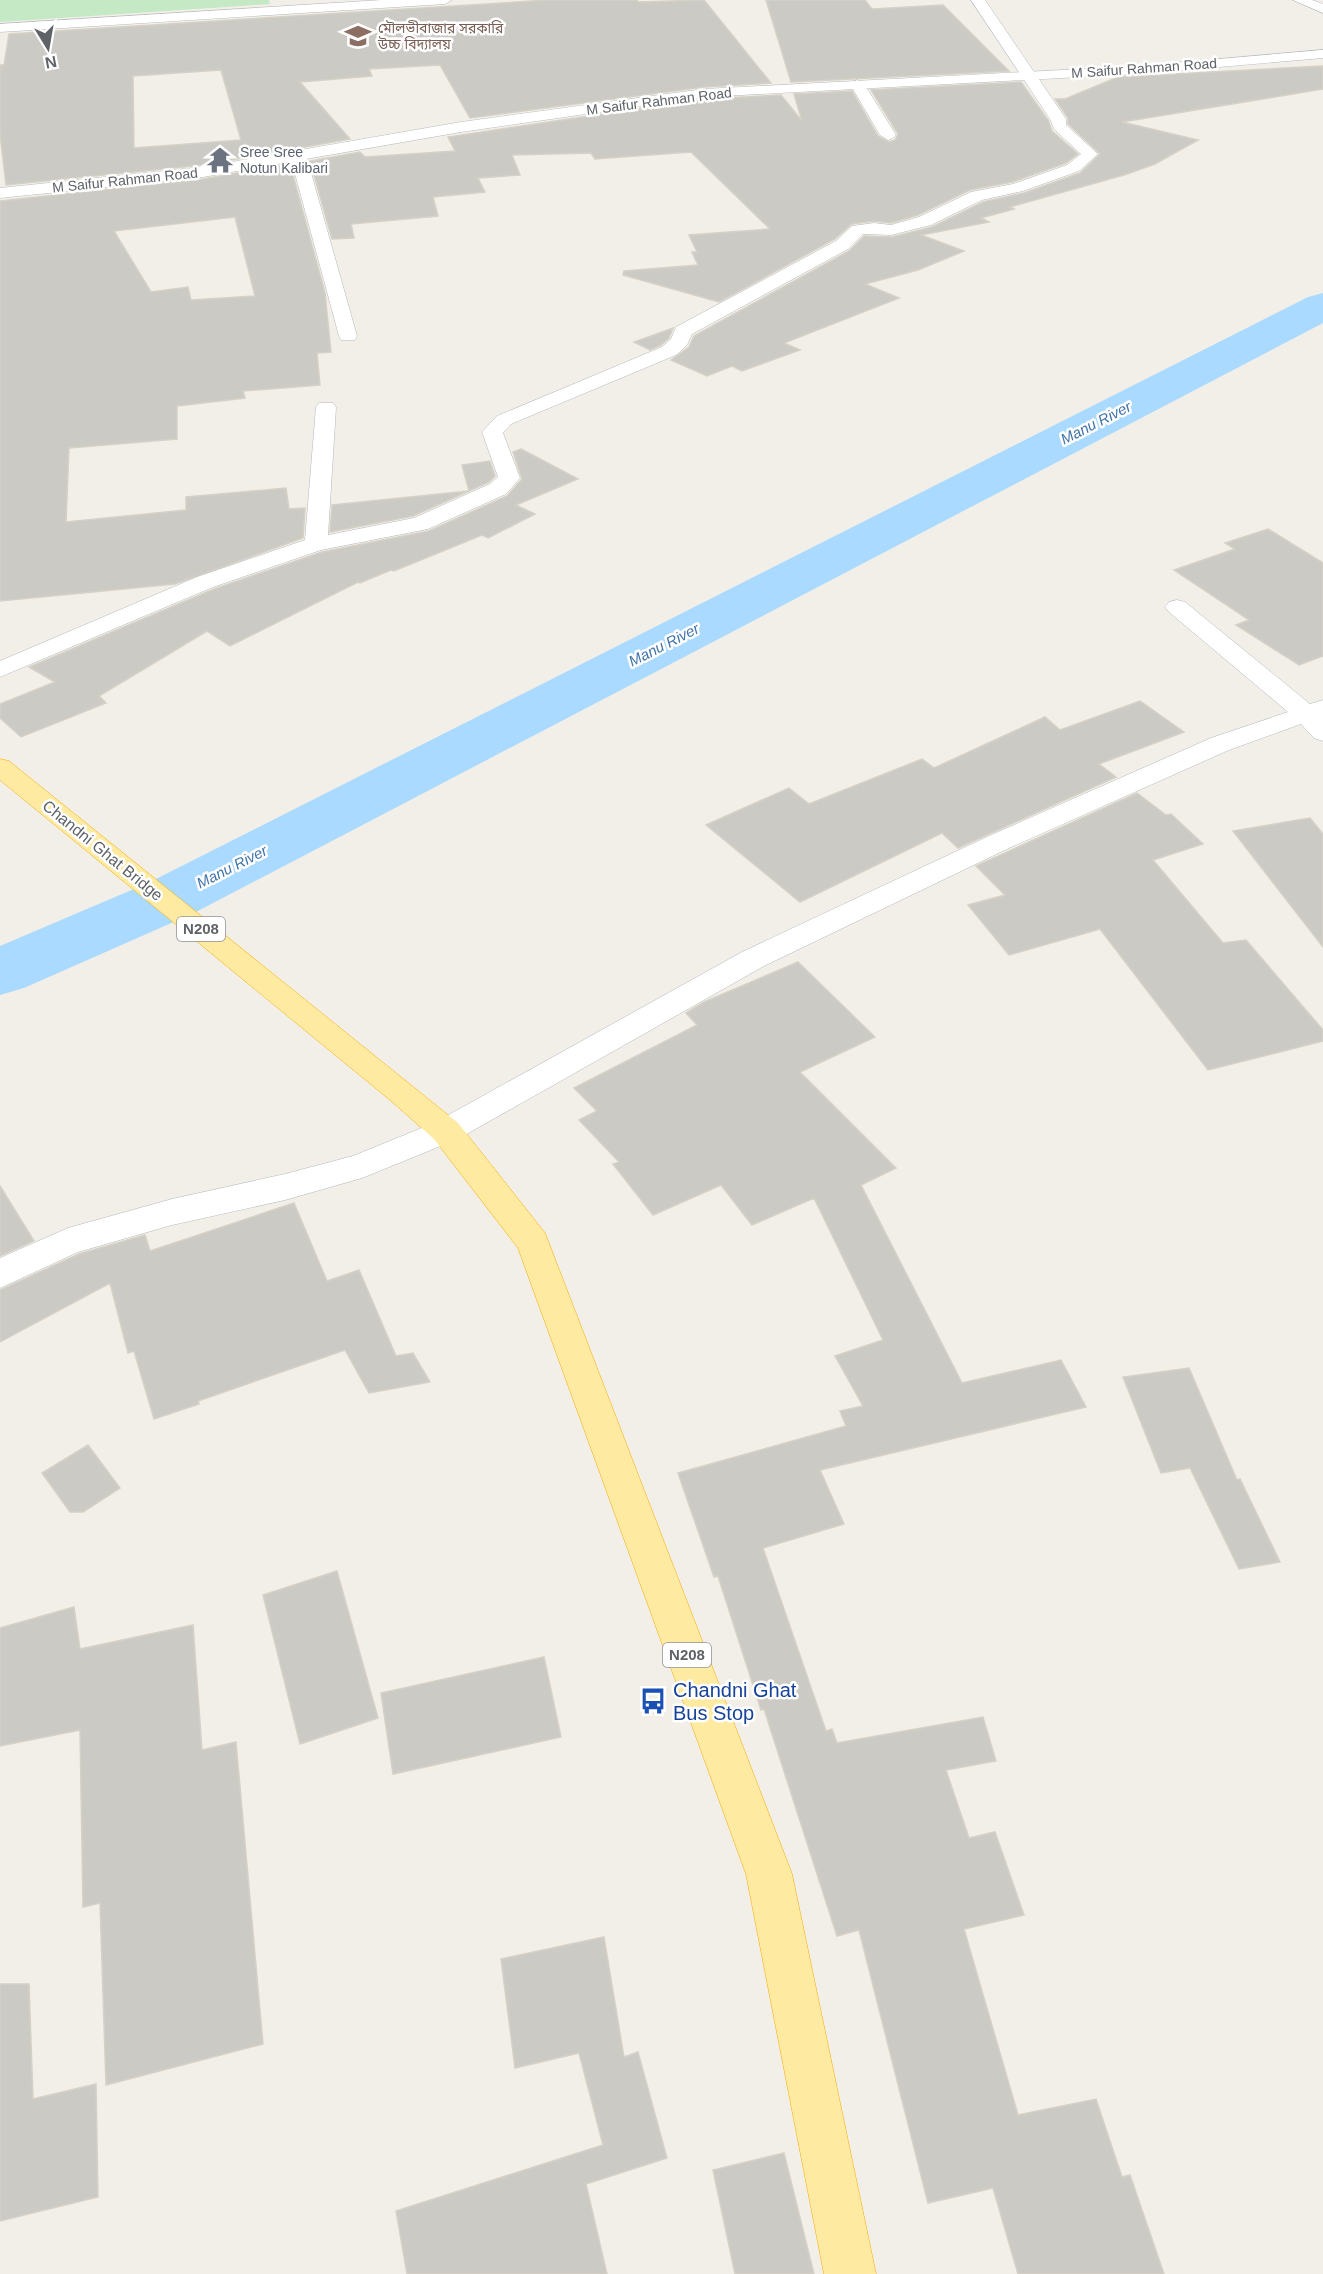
<svg xmlns="http://www.w3.org/2000/svg" width="1323" height="2274" font-family="Helvetica,'Noto Sans Bengali',sans-serif">
<style>
.green{fill:#c5e8c5}
.lines{fill:none;stroke-linecap:round;stroke-linejoin:round}
.river{fill:#aadaff;fill-rule:evenodd}
.building{fill:#cccac5;stroke:#d6d1c6;stroke-width:1.5;fill-rule:evenodd}
.minor-casing{stroke:#b5b8bc;stroke-width:1}
.tertiary-casing{stroke:#b5b8bc;stroke-width:1}
.secondary-casing{stroke:#b6babf;stroke-width:1}
.trunk-casing{stroke:#f9ab00;stroke-width:1}
.minor{fill:#fff;fill-rule:evenodd}
.tertiary{fill:#fff;fill-rule:evenodd}
.secondary{fill:#fff;fill-rule:evenodd}
.trunk{fill:#feeaa1;fill-rule:evenodd}
.labels{text-anchor:middle;stroke-width:5;stroke-linejoin:round;paint-order:stroke}
.far-education-label{font-size:14px;fill:#785e54;stroke:#fff;text-anchor:start}
.far-street-label{font-size:14px;fill:#5f6368;stroke:#fff}
.far-worship-label{font-size:14px;fill:#5b616d;stroke:#fff;text-anchor:start}
.far-water-label{font-size:15px;font-style:italic;fill:#4174aa;stroke:#fff}
.shield{fill:#fff;stroke:#8f9295;stroke-width:1.5}
.shield-label{font-size:15px;font-weight:bold;fill:#5f6368}
.street-label{font-size:16px;fill:#5f6368;stroke:#fff}
.near-transit-label{font-size:20px;fill:#164399;stroke:#fff;text-anchor:start}
</style>
<rect width="100%" height="100%" fill="#f1efe8"/>
<path class="green" d="M0,0H269L270,4L0,22Z"/>
<g class="lines">
<path class="river" d="M1323,293V323L194,913L24,988L0,995V946L148,883L1308,297Z"/>
</g>
<path class="building" d="M548,0H637L638,2L704,0L771,83L704,87L470,118L440,65L369,69L372,76L300,82L350,139L203,165L6,185L0,134V65H4L9,34ZM221,70L241,140L134,148L133,76Z
M766,0H865L872,9L943,5L1009,71L791,82Z
M1323,66V89L1122,122L1198,140L1155,164L1124,175L1010,207L1014,209L981,218L989,222L921,235L964,251L918,270L865,284L899,298L784,343L800,350L742,371L732,366L707,376L671,360L689,347L694,336L849,251L864,236L892,237L932,227L983,202L1024,193L1080,173L1100,154L1068,124V118L1055,99H1065L1118,77Z
M1021,82L1048,120L1052,131L1078,154L1066,163L1012,182L970,190L918,215L891,223L874,221L852,224L835,239L719,302L623,275L624,271L698,265L692,252H697L689,235L770,229L691,152L595,159L591,153L512,155L520,175L478,178L485,192L433,197L438,216L351,224L354,238L332,239L310,161L360,152L365,157L455,151L448,137L704,99L781,95L802,121L794,94L852,91L878,136L889,142L895,140L898,134L871,90Z
M290,164L325,293L331,352L317,353L320,385L243,391L245,398L177,406V439L69,448L66,522L186,510V497L286,488L289,509L305,508L303,538L175,584L0,601V201L203,179ZM235,217L255,296L191,300L188,287L151,292L114,231Z
M673,328L669,338L661,345L650,350L634,342Z
M521,449L578,479L516,505L535,514L488,538L482,535L394,571L391,570L360,583L358,582L230,646L207,631L99,696L106,703L21,737L0,718V704L55,682L29,667L214,589L322,552L429,531L507,496L522,479L513,452Z
M490,461L495,476L489,482L469,491L462,465Z
M469,491L413,516L330,532L332,505Z
M1268,529L1323,563V656L1299,665L1236,625L1249,620L1174,570L1235,549L1225,543Z
M1140,701L1184,732L1099,764L1116,777L958,848L942,833L800,902L706,825L789,788L809,804L922,759L934,768L1045,717L1060,730Z
M1137,793L1166,815L1171,814L1203,844L1153,860L1223,943L1246,940L1323,1030V1041L1208,1070L1100,929L1009,955L968,905L1005,895L976,866Z
M1310,818L1323,834V947L1233,831Z
M798,962L875,1037L800,1072L896,1168L861,1185L962,1383L1061,1360L1086,1407L820,1470L844,1524L763,1548L826,1731L832,1729L837,1743L983,1717L996,1761L946,1770L969,1838L995,1832L1024,1915L964,1929L1018,2115L1096,2099L1122,2177L1130,2175L1164,2274H1018L993,2188L928,2203L859,1930L837,1936L764,1709L761,1710L718,1576L714,1577L678,1473L846,1426L840,1411L863,1406L835,1356L883,1340L814,1198L752,1225L721,1185L653,1215L613,1164L619,1162L579,1120L597,1111L574,1088L697,1025L686,1013L704,1002Z
M0,1186L34,1241L0,1256Z
M294,1203L327,1281L359,1270L396,1356L413,1353L430,1382L369,1393L345,1350L198,1401L199,1404L154,1419L134,1351L128,1353L110,1283L0,1342V1290L79,1254L145,1235L150,1251Z
M1189,1368L1237,1480L1240,1479L1280,1562L1239,1569L1190,1468L1161,1473L1123,1377Z
M88,1445L120,1488L83,1512H70L42,1473Z
M337,1571L378,1718L300,1744L263,1595Z
M74,1607L80,1649L193,1625L202,1750L236,1742L263,2044L106,2085L100,1903L83,1907L80,1730L0,1746V1628Z
M544,1657L561,1737L393,1774L381,1693Z
M604,1937L624,2057L638,2052L667,2158L586,2184L607,2274H407L396,2211L603,2145L579,2053L515,2068L501,1959Z
M0,1984H29L33,2099L96,2084L98,2197L0,2221Z
M784,2153L814,2274H735L713,2170Z"/>
<g class="lines">
<g class="minor-casing">
<path id="minor" d="M971,0H985L1066,119V125L1098,154L1079,171L1023,191L982,200L931,225L891,235L863,234L848,249L692,334L687,345L676,355L511,424L503,433L520,478L506,494L428,529L321,550L213,587L0,677V661L197,577L305,540L316,407L319,403H333L336,407L328,535L414,518L490,484L498,477L482,432L497,416L662,347L671,339L676,327L836,241L852,226L874,223L891,225L919,217L971,192L1013,184L1067,165L1081,154L1054,129L1050,119Z
M1293,0H1312L1323,4V13Z
M857,80L864,84L896,135L893,138L888,140L880,135L850,84Z
M298,150L306,155L357,336L355,340H341L339,336L290,155Z
M1177,600L1185,602L1310,704L1323,700V741L1314,738L1301,724L1229,750L1009,848L764,966L458,1139L362,1178L285,1200L172,1225L78,1252L0,1288V1258L68,1228L172,1199L285,1174L353,1156L434,1123L742,952L989,836L1211,738L1288,712L1169,612L1165,607L1169,602Z"/>
</g>
<g class="tertiary-casing">
<path id="tertiary" d="M382,0H452L445,4L0,32V24Z"/>
</g>
<g class="secondary-casing">
<path id="secondary" d="M1323,50V58L1137,74L704,97L461,132L203,177L0,198V188L203,167L461,122L704,89L1137,66Z"/>
</g>
<g class="trunk-casing">
<path id="trunk" d="M0,759L9,761L458,1123L545,1233L792,1874L876,2274H824L746,1874L518,1248L434,1139L390,1100L0,780Z"/>
</g>
<use href="#minor" class="minor"/>
<use href="#tertiary" class="tertiary"/>
<use href="#secondary" class="secondary"/>
<use href="#trunk" class="trunk"/>
</g>
<defs>
<g id="school-bare" transform="scale(2.07)"><path d="M0-5L7-2L0 1L-7-2ZM-4 1L0 2.5L4 1V4Q0 6-4 4Z" fill="#8d6e63" stroke="#fff" stroke-width="2.5" paint-order="stroke"/></g>
<g id="temple-bare" transform="scale(2.07)"><path d="M0-6L5-2H3V0L6.5 2.5H4V6H1.5V3h-3V6H-4V2.5H-6.5L-3 0V-2H-5Z" fill="#6b7280" stroke="#fff" stroke-width="2.5" paint-order="stroke"/></g>
<g id="bus-bare" transform="scale(2.07)"><path d="M-5-6H5V4H4V6H2V4H-2V6H-4V4H-5ZM-3.5-4V0h7V-4ZM-3.5 1.2v1.5H-2V1.2ZM2 1.2v1.5H3.5V1.2Z" fill="#1a4fb4" stroke="#fff" stroke-width="2.5" paint-order="stroke"/></g>
</defs>
<g fill-rule="evenodd">
<use href="#school-bare" x="358" y="36"/>
<use href="#temple-bare" x="220" y="160"/>
<use href="#bus-bare" x="653" y="1701"/>
</g>
<g class="labels">
<g class="far-education-label">
<text x="378" y="33">মৌলভীবাজার সরকারি<tspan x="378" dy="16">উচ্চ বিদ্যালয়</tspan></text>
</g>
<g class="far-street-label">
<text transform="translate(1144 68) rotate(-4)" y="5">M Saifur Rahman Road</text>
<text transform="translate(659 101) rotate(-7)" y="5">M Saifur Rahman Road</text>
<text transform="translate(125 180) rotate(-6)" y="5">M Saifur Rahman Road</text>
</g>
<g class="far-worship-label">
<text x="240" y="157">Sree Sree<tspan x="240" dy="16">Notun Kalibari</tspan></text>
</g>
<g class="far-water-label">
<text transform="translate(1096 423) rotate(-27)" y="5">Manu River</text>
<text transform="translate(664 645) rotate(-27)" y="5">Manu River</text>
<text transform="translate(232 867) rotate(-27)" y="5">Manu River</text>
</g>
<g class="shield">
<rect x="177" y="917" width="48" height="24" rx="4.5"/>
<rect x="663" y="1643" width="48" height="24" rx="4.5"/>
</g>
<g class="shield-label">
<text x="201" y="934">N208</text>
<text x="687" y="1660">N208</text>
</g>
<g class="street-label">
<text transform="translate(103 850) rotate(39)" y="6">Chandni Ghat Bridge</text>
</g>
<g class="near-transit-label">
<text x="673" y="1697">Chandni Ghat<tspan x="673" dy="23">Bus Stop</tspan></text>
</g>
</g>
<g transform="translate(48 48) rotate(169)" stroke="#ffffff" stroke-width="4.5" paint-order="stroke">
<path d="M0-4.5L10 22L0 15L-10 22Z" fill="#5f6368"/>
<text y="-9" font-size="16" font-weight="bold" text-anchor="middle" fill="#5f6368">N</text>
</g>
</svg>
